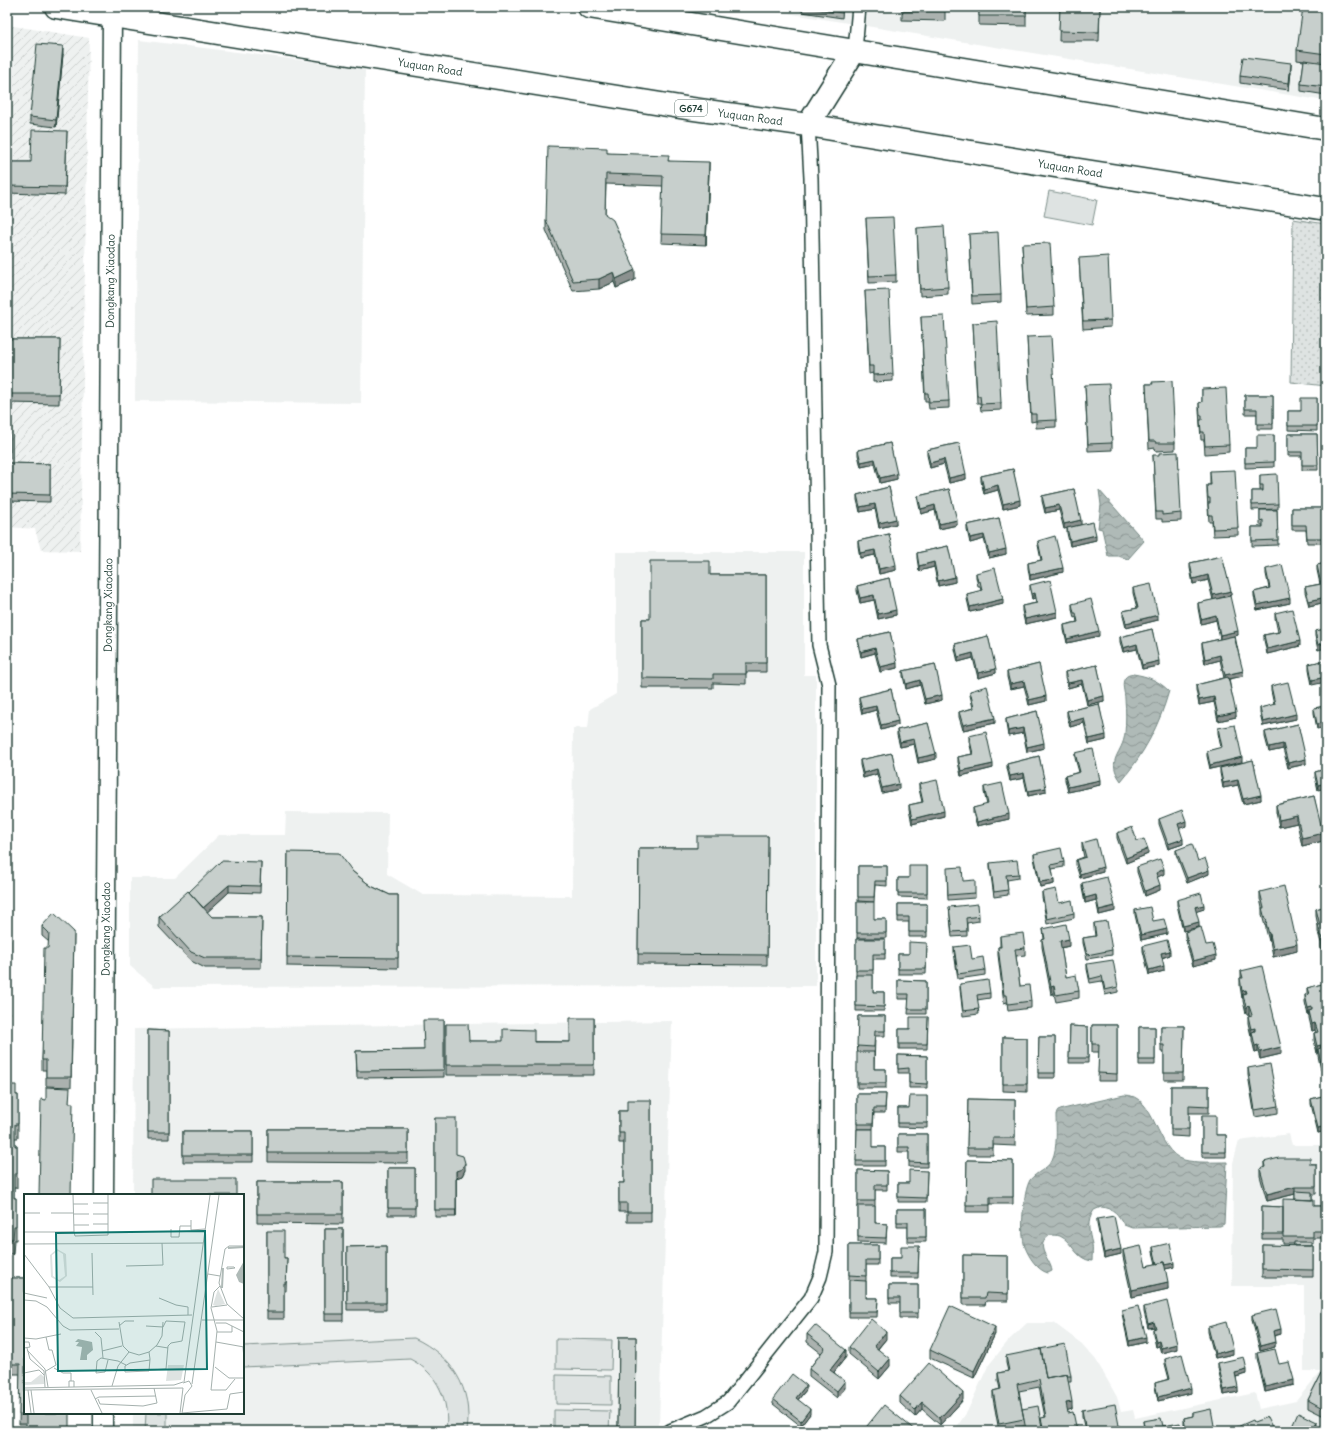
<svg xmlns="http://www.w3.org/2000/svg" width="1333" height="1438" font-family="Delius,sans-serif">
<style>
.built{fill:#eef1f0}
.industrial{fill:url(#industrial-furrows)}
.grass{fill:url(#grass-dots);stroke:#7e908b}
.garden{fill:#dee3e2;stroke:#7e908b}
.water{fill:url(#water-waves);stroke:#758883}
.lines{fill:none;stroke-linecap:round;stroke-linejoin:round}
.street-casing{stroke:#1f3d34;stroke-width:16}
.secondary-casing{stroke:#1f3d34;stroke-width:21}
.highway-casing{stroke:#1f3d34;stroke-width:25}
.street{stroke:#fff;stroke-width:13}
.secondary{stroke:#fff;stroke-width:18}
.highway{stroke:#fff;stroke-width:22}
.wall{fill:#abb2af;stroke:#1f3d34;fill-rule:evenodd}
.shaded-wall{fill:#8b918f;stroke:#1f3d34}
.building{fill:#c7cfcc;stroke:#1f3d34}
.labels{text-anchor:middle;stroke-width:3.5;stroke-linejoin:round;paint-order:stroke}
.shield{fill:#fff;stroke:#627771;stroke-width:1}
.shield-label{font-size:10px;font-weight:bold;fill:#1f3d34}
.street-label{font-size:11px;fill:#1f3d34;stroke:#fff}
.inset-river{fill:none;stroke:#afbab7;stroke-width:2}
.inset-road{fill:none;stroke:#a5b1ae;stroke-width:1}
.view{fill:#0f766e;fill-opacity:0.15;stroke:#0f766e;stroke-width:2}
.inset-edge{fill:none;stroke:#1f3d34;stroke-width:2}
</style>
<defs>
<pattern id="industrial-furrows" width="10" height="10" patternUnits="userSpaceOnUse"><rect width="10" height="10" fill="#eef1f0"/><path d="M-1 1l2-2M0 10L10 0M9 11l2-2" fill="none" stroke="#ccd0ce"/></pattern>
<pattern id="grass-dots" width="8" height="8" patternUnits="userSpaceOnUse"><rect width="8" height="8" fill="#dee3e2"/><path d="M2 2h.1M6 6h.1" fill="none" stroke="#bec4c2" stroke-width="1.8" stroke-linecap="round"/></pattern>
<pattern id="water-waves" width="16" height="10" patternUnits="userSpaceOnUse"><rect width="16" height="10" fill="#afbab7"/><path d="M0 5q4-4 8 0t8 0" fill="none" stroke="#8e9896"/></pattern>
</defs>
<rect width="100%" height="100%" fill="#fff"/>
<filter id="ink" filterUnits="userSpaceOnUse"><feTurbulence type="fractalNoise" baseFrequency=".025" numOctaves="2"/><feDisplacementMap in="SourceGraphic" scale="8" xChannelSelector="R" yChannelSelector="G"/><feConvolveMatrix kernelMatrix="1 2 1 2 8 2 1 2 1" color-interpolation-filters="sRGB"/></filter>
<g filter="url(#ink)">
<path class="built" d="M750,7H1326V101L1289,95Z
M139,40L365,68L361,403L135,401Z
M616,552H804V675H816V986L155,987L130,966V878H175L219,835H285L286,812L388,813L387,874L423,895L572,896L573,728H588L590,709L616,694Z
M672,1021L659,1425L646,1431H133V1413H243V1195H133L134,1029Z
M1289,1134L1292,1145H1326V1431H954L967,1412L988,1366L1009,1340L1027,1323H1054L1082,1344L1096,1360L1117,1397L1121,1412L1133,1410L1135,1418L1255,1393L1259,1409L1296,1401L1321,1371H1304V1286H1232L1233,1163L1239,1141Z"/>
<path class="industrial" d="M7,25L89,38L80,551L41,550L35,529L7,527Z"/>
<path class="grass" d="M1293,219L1326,224V386L1291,382Z"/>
<path class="garden" d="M1049,191L1097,200L1092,225L1044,216Z
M414,1338C452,1356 473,1388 467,1431H446C450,1401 438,1373 410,1359L243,1367V1346Z
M556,1339L612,1340L611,1370L556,1369Z
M556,1375L611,1376V1405L556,1404Z
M554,1410L610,1411L609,1431H554Z
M146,1413H167V1431H145Z"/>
<path class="water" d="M1099,490L1144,541L1128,559L1118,556H1108L1102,529L1098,528L1101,505Z
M1133,674C1148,676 1159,681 1169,691C1159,726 1144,754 1121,781C1105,759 1123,754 1125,733C1126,722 1126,710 1125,699C1125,692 1121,684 1125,678C1127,675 1130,675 1133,674Z
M1124,1095C1156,1094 1155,1151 1184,1160C1194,1163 1216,1162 1227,1162L1224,1224L1220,1226L1132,1228L1124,1225C1118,1214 1114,1208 1101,1207L1094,1210C1086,1222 1089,1232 1092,1244C1093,1250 1092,1255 1092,1261C1075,1259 1073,1242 1060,1236C1057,1235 1053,1235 1050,1235C1033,1247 1050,1257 1052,1271L1048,1273C1037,1270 1029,1257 1025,1247C1020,1233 1023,1192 1030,1180C1036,1172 1048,1169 1052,1160C1058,1147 1056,1128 1056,1114L1058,1111L1063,1109Z"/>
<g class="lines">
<g class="street-casing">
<path id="street" d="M855,50L859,7
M670,1431L706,1416L728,1402L811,1298L820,1277L826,1252L829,685L819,645L811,178L808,125"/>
</g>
<g class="secondary-casing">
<g id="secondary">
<path id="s1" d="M104,1195L112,16"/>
<path d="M103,1431V1413"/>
</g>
</g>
<g class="highway-casing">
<g id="highway">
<path id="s2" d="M56,7L686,108L808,125L1073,169L1326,209"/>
<path d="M589,7L1326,129"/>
<path d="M808,125L855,50"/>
</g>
</g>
<use href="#street" class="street"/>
<use href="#secondary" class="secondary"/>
<use href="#highway" class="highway"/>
</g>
<path class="wall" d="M802,7H843L842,18L802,12Z
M902,7H945V21L902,20Z
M979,7H1026V26L979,25Z
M1060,7H1100L1099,41H1059Z
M1326,7V95L1301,91V84L1304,61L1297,60V50Z
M63,54L56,127L30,124V117Z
M1291,71L1289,90L1240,83V76Z
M67,131L65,195L7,193V162H31Z
M607,153L669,161L709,172L706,245L661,243L663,186L606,184L605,215L635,280L616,288L614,282L599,289L573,291L546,230V220Z
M866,218L896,275V282L869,283Z
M917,228L948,287V294L920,296Z
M969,234L1001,295V302L972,304Z
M1022,244L1054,307V315L1026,316Z
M1079,258L1111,320V327L1083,329Z
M865,291L893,374V381L873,382V373L869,374Z
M921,317L949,401V408L929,409L928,401H925Z
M973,323L1001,403V410L981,411L980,403H977Z
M1027,337L1056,420V427L1036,428V421L1031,422Z
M7,339H60L59,404L7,403Z
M1146,384H1152L1175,443V450L1156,451L1155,448L1149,449Z
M1085,385L1112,443V450L1088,451Z
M1202,389L1229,445V452L1205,454L1204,440H1201L1199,410V403H1202Z
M1245,395H1273V429H1257V414H1245Z
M1317,398V431L1288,430V411H1301Z
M7,419H10V459H7Z
M1288,434H1317L1318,470H1302V456H1288Z
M1274,435V467L1245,468V448H1257Z
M890,443L897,479L880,483L875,464L861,467L858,455V450Z
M959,443L966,479L949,483L944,464L930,468L927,455V450Z
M1153,455L1181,513V521L1162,522V519H1156Z
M7,463L50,464V502L7,501Z
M1013,469L1020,505L1003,509L998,490L984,494L981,481V476Z
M1210,471L1238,528V535L1213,536L1212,522H1209L1207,493V485H1210Z
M1260,475L1278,504V509L1252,510V491H1263V490H1260Z
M889,487L896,524L879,528L875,509L860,512L857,500V495Z
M949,489L957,525L939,529L935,510L921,514L918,501V496Z
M1074,489L1081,525L1096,540L1070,546L1067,533V528L1064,529L1059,510L1045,513L1042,501V496Z
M1292,508H1325V543H1307L1306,530H1292Z
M1260,510H1277L1278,545L1252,546V527H1263V525H1260Z
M999,518L1006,554L989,558L984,539L970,543L967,530V525Z
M889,534L896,570L879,574L875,555L860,558L858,546V541Z
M1038,541L1063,572L1030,580L1028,568V563L1041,560L1038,545Z
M948,546L955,582L938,586L934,567L919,571L917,558V553Z
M1222,556L1231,595L1220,598L1238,635L1235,636L1243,676L1229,679L1236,717L1218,721L1214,702L1199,705L1196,690V685L1224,678L1220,660L1205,664L1202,648V643L1220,639L1216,620L1201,624L1198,608V603L1213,600L1208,580L1193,584L1190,568V563Z
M1326,563V602L1309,606L1305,592V587L1320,584L1317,570V565Z
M1266,569L1290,603L1257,610L1254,596V592L1269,588L1266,574Z
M976,573L1003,604L970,612L967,599V594L981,591L980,586H978L976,577Z
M710,575H766V672H746V684L713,683V688H642V619H650Z
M889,578L896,615L878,619L874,600L860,603L857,591V586Z
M1030,585L1057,617L1025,624L1022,611V606L1036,603L1035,598L1032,599L1030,590Z
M1133,588L1158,620L1126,628L1123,616V611L1137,608L1133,593Z
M1072,604L1099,636L1067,643L1064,630V625L1077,622L1076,617L1074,618L1072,609Z
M1275,613L1300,646L1267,654L1264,640V635L1278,632L1275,618Z
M1152,629L1159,666L1142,669L1137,649L1123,652L1120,642V637Z
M1326,629L1318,650L1315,636V631Z
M890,632L897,668L880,672L875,653L861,657L858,644V639Z
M988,636L996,673L978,678L973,658L958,662L955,649V644Z
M1326,660L1312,685L1309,669V664Z
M935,664L942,700L925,704L920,685L906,689L903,676V671Z
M1039,664L1046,701L1029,705L1024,686L1010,689L1007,677V672Z
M1097,665L1104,701L1087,705L1082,684L1068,688L1065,677V672Z
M1271,686L1296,719L1263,726L1260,713V708L1274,705L1271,691Z
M891,689L898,725L881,730L876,710L862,714L859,702V697Z
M970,691L995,723L963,730L959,717V712L973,708L970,695Z
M1099,704L1106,740L1089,744L1084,723L1070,727L1067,716V711Z
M1326,706L1317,729L1314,713V708Z
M1037,711L1044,748L1027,752L1023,733L1008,736L1006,724V719Z
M928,723L936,759L918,763L914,744L900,747L897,735V730Z
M1298,724L1306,764L1288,768L1283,749L1269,752L1265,737V732Z
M1218,728L1242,762L1210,769L1207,756V751L1221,748L1218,733Z
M969,736L993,768L961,776L958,762V757L972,754L969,741Z
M892,753L899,789L882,793L877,774L863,778L860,765V760Z
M1075,753L1100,785L1068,792L1065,780V776L1079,772L1075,758Z
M1039,756L1046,792L1028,796L1024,778L1010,781L1007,768V764Z
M1253,760L1261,800L1243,804L1238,785L1223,788L1220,773V768Z
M1326,769L1318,790L1315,777V772Z
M919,784L944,816L912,824L909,810V805L922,802L919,789Z
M984,787L1009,819L977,826L973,813V808L987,805L984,792Z
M1314,796L1323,841L1302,846L1297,823L1279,827L1276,812V805Z
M1159,819L1186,826L1179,828L1183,844L1168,849L1159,824Z
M1117,833L1148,854L1126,863L1117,838Z
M768,836L767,965L638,964L639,848H697Z
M1082,843L1103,872L1080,878L1076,865V860L1084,857L1082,848Z
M1176,850L1198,861L1209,874L1187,883L1176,854Z
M288,852L353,872L371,886L390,895H398V968L287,966Z
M1034,854L1064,862V867L1052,869L1054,884L1040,887L1034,858Z
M261,862L260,893L229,892L207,912L212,917H262L261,968H205L191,961L159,927V917L189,892Z
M990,863L1019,874V878L1007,880L1008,895L994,897L990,868Z
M858,866H887V886L875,885L874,902L858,901Z
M927,866V898L898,897V878H909Z
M1137,867L1164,874L1157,877L1160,890L1145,896L1137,872Z
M947,873L963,881L975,893V898L948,900Z
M1082,883L1115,911L1099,915L1096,900L1085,903L1082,888Z
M1042,892L1074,913V918L1047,924L1042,897Z
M1260,892L1297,951L1273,957L1270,941H1269L1266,930V926H1265L1262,915V908L1260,899Z
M1177,900L1204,909L1196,911L1199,927L1183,931L1177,905Z
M857,902L874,919H886V938H857Z
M898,904H927V937H909V922H898Z
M1326,906V960V958H1324L1321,947V943L1318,932V926L1316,916V909Z
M949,907L979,916V921L967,923V936L952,937Z
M1135,910L1167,934L1141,940L1135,915Z
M1094,923L1112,950V955L1087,959L1083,943V938L1095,936L1094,928Z
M42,926L74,932L71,1087L46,1086V1070H42V1060L49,942L42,936Z
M1043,929L1069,946L1061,948L1066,977L1079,991V998L1056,1002L1054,994H1051L1042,947V940L1044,939Z
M7,931L8,940H10V978H8L7,987H9V1025H7Z
M1185,932L1206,945L1216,960L1193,966L1185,937Z
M1000,936L1025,948V955L1016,956L1020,986L1031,1001V1008L1008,1011L1007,1002L1004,1003L998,955V947H1000Z
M856,939H885V959H873V992H884V1011H856Z
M927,943L926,974H898V954H909Z
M1143,946L1170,955L1162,958L1164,971L1149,975L1143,951Z
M954,947L985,970V975L958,979L954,952Z
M1087,964L1118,987V992L1105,995L1102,981L1090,983L1087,969Z
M1241,971L1281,1054L1260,1059L1258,1052L1255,1053L1252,1040V1036H1251L1248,1023V1016H1250L1249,1014H1246L1243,1001V998H1242L1240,986V978H1241Z
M898,980L926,981V1014H908L909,999H898Z
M1326,983V1076L1324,1069L1321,1070L1318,1056V1053H1317L1314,1040V1033L1316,1032L1315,1030L1312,1031L1309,1018V1015H1308L1305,1002V995H1307V988Z
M960,984L990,993V998L977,1000L979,1014L963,1016L960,989Z
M858,1016H885V1036H875L874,1069H886V1088H857Z
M928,1017L927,1049H899V1029H910Z
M594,1018V1075H446V1024L469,1041L570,1042Z
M444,1020V1077L357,1078L356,1051L424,1050Z
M1092,1025H1117V1081H1098L1099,1052H1092Z
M1070,1026L1088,1027V1063H1069Z
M1161,1026H1184L1183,1080H1164V1052H1161Z
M1139,1027H1155V1065H1139Z
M148,1030L169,1031V1139H148Z
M7,1036H8V1074H7Z
M1003,1037L1027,1038V1092L1003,1091Z
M1039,1037H1055V1078H1038Z
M898,1055L927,1056V1088H909V1073H898Z
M1248,1068L1278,1106V1113L1255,1117L1248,1075Z
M7,1085L16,1095H18V1138H15V1146H17V1188H14V1198H16V1240H14L13,1254H7Z
M1171,1086H1209V1113H1189V1137L1171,1136Z
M857,1094H886L885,1113H874L873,1129H857Z
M1326,1095V1131L1318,1133L1311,1104V1099Z
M927,1096V1128L898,1127V1108H909Z
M968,1099L1015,1100V1146L993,1145V1155H967Z
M651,1100V1222H627V1212H619V1183H624V1143H619V1111H627Z
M1202,1115L1216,1135H1226V1157H1202Z
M435,1118L465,1170L462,1176L456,1178V1217H435Z
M268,1129H408V1163L268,1162Z
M857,1129L873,1147H885V1166H856Z
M183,1131H253V1162H183Z
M898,1134H927V1167H909V1152H898Z
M967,1160L1013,1161V1204H990V1212H966Z
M1264,1162L1316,1164V1194H1312V1200L1314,1206H1326V1238H1313V1244H1311V1246H1313V1277H1262V1245L1294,1246V1244H1283V1239H1262V1206L1283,1207L1295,1199V1194L1267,1201L1260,1176V1169L1264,1168Z
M388,1168H415V1215H388Z
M858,1170L887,1171V1190H875V1223L887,1224L886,1243L858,1242Z
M927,1171L926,1202H898V1183H909Z
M257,1182H343V1224L257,1223Z
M897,1209H926V1242H908V1227H897Z
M1097,1219L1121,1254L1104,1258L1097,1224Z
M325,1229H343V1321H325Z
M267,1231L284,1258H287L286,1291H284V1319H267Z
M849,1245H878V1265H866V1298H878L877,1317H849Z
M386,1246V1310H347V1247Z
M919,1246L918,1278H890V1258H901Z
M1324,1246H1326V1354H1322V1292H1324Z
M1153,1247L1174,1267L1165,1269L1168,1289L1132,1297L1123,1257V1250L1146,1266L1156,1264L1153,1252Z
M963,1255L1008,1256V1301H986L985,1305H963Z
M7,1278H25V1413H70L26,1424H19L20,1374H7Z
M889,1285H918V1318H900V1303H889Z
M1144,1307L1177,1349L1161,1353L1159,1346L1156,1347L1153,1334V1329H1155L1154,1327L1148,1328L1144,1312Z
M1122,1310L1146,1342L1129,1346L1122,1314Z
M1252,1315L1281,1334L1274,1336L1275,1347L1260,1351L1252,1320Z
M1208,1327L1233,1354L1215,1358L1208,1332Z
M807,1334L846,1357L834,1372L845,1388L837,1398L809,1376V1369L821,1353L807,1342Z
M995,1334L974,1378L930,1358V1350Z
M619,1337H636L635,1431H618Z
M886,1339L878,1349L890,1366L879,1379L849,1354V1347Z
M1257,1353L1279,1364L1294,1385L1265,1392L1257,1358Z
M1006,1356L1071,1376V1381H1068L1072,1409L1067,1410L1068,1413L1077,1431H1025L1024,1426L999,1431L993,1398V1391L1000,1389L998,1380V1373L1008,1371L1006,1363ZM1039,1387L1045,1417L1041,1421L1022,1409L1019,1391Z
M1165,1359L1191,1393L1158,1401L1155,1387V1383L1169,1379L1165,1364Z
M1218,1363L1247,1374L1236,1377L1238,1392L1224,1395L1218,1368Z
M1326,1364V1417L1308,1408V1400Z
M806,1390L798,1400L810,1414L801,1426L773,1404V1399Z
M900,1396L963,1400L940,1425L922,1409L915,1417L900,1403Z
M1082,1410L1120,1431H1085L1082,1417Z
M1193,1413L1215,1431H1185L1184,1423V1418L1193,1416Z
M1143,1421L1163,1426L1181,1431H1144Z"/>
<path class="shaded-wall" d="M63,46V54L56,127V120Z
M1291,63V71L1289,90V83Z
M709,162V172L706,245V235Z
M635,270V280L616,288V279Z
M614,272V282L599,289V279Z
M875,459V464L861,467V462Z
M944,459V464L930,468V463Z
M897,474V479L880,483V478Z
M966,474V479L949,483V478Z
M998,485V490L984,494V489Z
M1020,500V505L1003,509V504Z
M875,504V509L860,512V507Z
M935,505V510L921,514V509Z
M1059,505V510L1045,513V508Z
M896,519V524L879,528V523Z
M957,520V525L939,529V524Z
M1081,520V525L1064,529V524Z
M984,535V539L970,543V538Z
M1096,535V540L1070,546V541Z
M1006,549V554L989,558V553Z
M875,550V555L860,558V553Z
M934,562V567L919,571V566Z
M896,565V570L879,574V569Z
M1063,568V572L1030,580V575Z
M1208,575V580L1193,584V579Z
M955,577V582L938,586V581Z
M1231,591V595L1213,600V595Z
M1035,593V598L1032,599V594Z
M874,595V600L860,603V598Z
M1326,597V602L1309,606V601Z
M1290,598V603L1257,610V605Z
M1003,599V604L970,612V607Z
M896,610V615L878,619V614Z
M1057,612V617L1025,624V619Z
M1158,615V620L1126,628V623Z
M1216,615V620L1201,624V619Z
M1099,631V636L1067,643V639Z
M1238,631V635L1220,640V635Z
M1300,641V646L1267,654V649Z
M1326,643V648L1318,650V645Z
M1137,644V649L1123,652V648Z
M875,648V653L861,657V652Z
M973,653V658L958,662V657Z
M1220,655V660L1205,664V659Z
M1159,661V666L1142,669V665Z
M897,663V668L880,672V667Z
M996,669V673L978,678V673Z
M1243,671V676L1225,680V675Z
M1326,677V682L1312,685V680Z
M920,680V685L906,689V684Z
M1082,680V684L1068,688V683Z
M1024,681V686L1010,689V684Z
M942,695V700L925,704V699Z
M1046,696V701L1029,705V700Z
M1104,696V701L1087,705V700Z
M1214,697V702L1199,705V700Z
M876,706V710L862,714V709Z
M1236,712V717L1218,721V716Z
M1296,714V719L1263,726V722Z
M995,718V723L963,730V725Z
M1084,718V723L1070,727V722Z
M898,721V725L881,730V725Z
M1326,722V727L1317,729V724Z
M1023,728V733L1008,736V731Z
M1106,735V740L1089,744V739Z
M914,739V744L900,747V742Z
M1044,743V748L1027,752V747Z
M1283,744V749L1269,752V747Z
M936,754V759L918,763V758Z
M1242,757V762L1210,769V765Z
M1306,759V764L1288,768V763Z
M993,764V768L961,776V771Z
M877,769V774L863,778V773Z
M1024,773V778L1010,781V776Z
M1100,780V785L1068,792V787Z
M1238,780V785L1223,788V783Z
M1326,783V788L1318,790V785Z
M899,784V789L882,793V788Z
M1046,788V792L1028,796V791Z
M1261,795V800L1243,804V799Z
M944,811V816L912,824V819Z
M1009,814V819L977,826V822Z
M1297,816V823L1279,827V820Z
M1186,821V826L1178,829V824Z
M1323,833V841L1302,846V838Z
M1183,839V844L1168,849V844Z
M1148,849V854L1126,863V858Z
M1103,867V872L1080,878V874Z
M1164,869V874L1156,878V873Z
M1209,870V874L1187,883V878Z
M1054,880V884L1040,887V882Z
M229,885V892L202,917V909Z
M1160,885V890L1145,896V891Z
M1096,895V900L1085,903V898Z
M1204,905V909L1195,912V907Z
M1115,906V911L1099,915V910Z
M1199,922V927L1183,931V926Z
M1167,929V934L1141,940V935Z
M1269,934H1270V941H1269Z
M1069,939V946L1060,948V941Z
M1297,944V951L1273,957V949Z
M1326,950V958H1324V951Z
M1170,951V955L1161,958V953Z
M1216,955V960L1193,966V961Z
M1164,966V971L1149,975V970Z
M1054,986V994H1051V987Z
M1246,990V998L1243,994V998H1242V991Z
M1249,1006V1014H1246V1007Z
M1312,1007V1014L1309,1011V1015H1308V1008Z
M1315,1023V1030L1312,1031V1024Z
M1255,1028V1036L1252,1032V1036H1251V1029Z
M1258,1045V1052L1255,1053V1046Z
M1321,1045V1052L1318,1049V1053H1317V1046Z
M1281,1047V1054L1260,1059V1052Z
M1324,1062V1069L1321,1070V1063Z
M1326,1126V1131L1318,1133V1128Z
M465,1163V1170L462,1176L456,1178V1217V1171Z
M1295,1187V1194L1267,1201V1194Z
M1121,1249V1254L1104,1258V1253Z
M1174,1263V1267L1157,1271V1266Z
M1168,1282V1289L1132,1297V1290Z
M1154,1322V1327L1148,1328V1324Z
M995,1327V1334L974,1378V1371Z
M1281,1329V1334L1273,1336V1331Z
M886,1332V1339L874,1353V1346Z
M1146,1337V1342L1129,1346V1341Z
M1159,1341V1346L1156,1347V1342Z
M1275,1342V1347L1260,1351V1346Z
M1177,1344V1349L1161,1353V1348Z
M1233,1349V1354L1215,1358V1354Z
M846,1350V1357L830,1377V1370Z
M890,1359V1366L879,1379V1372Z
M1247,1370V1374L1235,1377V1373Z
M1294,1380V1385L1265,1392V1387Z
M845,1381V1388L837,1398V1391Z
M806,1385V1390L796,1402V1398Z
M1238,1387V1392L1224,1395V1390Z
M1191,1388V1393L1158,1401V1397Z
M963,1393V1400L940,1425V1418Z
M922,1402V1409L915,1417V1410Z
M1072,1402V1409L1066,1411V1403Z
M810,1409V1414L801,1426V1421Z
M1317,1422V1429L1316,1431H1313Z"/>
<path class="building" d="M804,7H843L842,13Z
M902,7H945V11H902Z
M979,7H1026V16H979Z
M1060,7H1100L1099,32L1059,31Z
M1303,7H1326V54L1297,50Z
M37,44L63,46L56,120L30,117Z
M1243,57L1291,63L1289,83L1240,76Z
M1304,60L1326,63V87L1301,84Z
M32,130L67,131L65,187L7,186V162H31Z
M548,146L607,148V153L669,155L668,161L709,162L706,235L661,234L663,176L606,174L605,214L613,220L635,270L616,279L614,272L599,279L573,281L546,220Z
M893,217L896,275L869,276L866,218Z
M944,226L948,287L920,289L917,228Z
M998,232L1001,295L972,296L969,234Z
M1050,243L1054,307L1026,309L1022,244Z
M1108,256L1111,320L1083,321L1079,258Z
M889,290L893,374L873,375V366H869L865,291Z
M944,316L949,401L929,402L928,393H925L921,317Z
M997,321L1001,403L981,404L980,396H977L973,323Z
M1051,336L1056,420L1036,421V414H1031L1027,337Z
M7,339H60L59,394H7Z
M1172,381L1175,443H1156L1155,441H1149L1146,384H1153L1152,382Z
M1109,384L1112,443L1088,444L1085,385Z
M1226,388L1229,445L1205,446L1204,432H1201L1200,420H1202V415H1200L1199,403L1202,402V389Z
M1245,395H1273V424H1257V409H1245Z
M1301,398H1317V426H1288V411H1301Z
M7,419H10V452H7Z
M1288,434H1317L1318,465H1302V452H1288Z
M1257,435H1274V462L1245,463V448H1257Z
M890,443L897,474L880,478L875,459L861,462L858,450Z
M959,443L966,474L949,478L944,459L930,463L927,450Z
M1178,452L1181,513L1162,515V512H1156L1153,455H1159V453Z
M7,463L50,464V495L7,494Z
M1013,469L1020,500L1003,504L998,485L984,489L981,476Z
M1235,470L1238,528L1213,529L1212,515H1209L1208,503H1210V498H1208L1207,485H1211L1210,471Z
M1277,474L1278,504L1252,505V491H1263V485H1260V475Z
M889,487L896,519L879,523L875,504L860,507L857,495Z
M949,489L957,520L939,524L935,505L921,509L918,496Z
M1074,489L1081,520L1064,524L1059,505L1045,508L1042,496Z
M1292,508H1325V538H1307L1306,525H1292Z
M1260,510H1277L1278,540L1252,541V527H1263V520L1260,521Z
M999,518L1006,549L989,553L984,535L970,538L967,525Z
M1093,522L1096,535L1070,541L1067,528Z
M889,534L896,565L879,569L875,550L860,553L858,541Z
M1055,536L1063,568L1030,575L1028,563L1042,560L1038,541Z
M948,546L955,577L938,581L934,562L919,566L917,553Z
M1222,556L1231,591L1213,595L1208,575L1193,579L1190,563Z
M650,561H710V575H766V663H746V674H713V679L642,678V619H650Z
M1326,563V597L1309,601L1305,587L1321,584L1317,565Z
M1282,565L1290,598L1257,605L1254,592L1270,588L1266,569Z
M995,568L1003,599L970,607L967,594L982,590L980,581L978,582L976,573Z
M889,578L896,610L878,614L874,595L860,598L857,586Z
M1050,580L1057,612L1025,619L1022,606L1037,603L1035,593L1032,594L1030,585Z
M1151,584L1158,615L1126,623L1123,611L1138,608L1133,588Z
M1230,596L1238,631L1220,635L1216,615L1201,619L1198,603Z
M1091,599L1099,631L1067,639L1064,625L1078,622L1076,613H1074L1072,604Z
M1292,609L1300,641L1267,649L1264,635L1280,632L1275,613Z
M1152,629L1159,661L1142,665L1137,644L1123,648L1120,637Z
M1326,629V643L1318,645L1315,631Z
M890,632L897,663L880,667L875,648L861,652L858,639Z
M988,636L996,669L978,673L973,653L958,657L955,644Z
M1234,636L1243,671L1225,675L1220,655L1205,659L1202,643Z
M1326,660V677L1312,680L1309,664Z
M935,664L942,695L925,699L920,680L906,684L903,671Z
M1039,664L1046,696L1029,700L1024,681L1010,684L1007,672Z
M1097,665L1104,696L1087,700L1082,680L1068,683L1065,672Z
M1228,677L1236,712L1218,716L1214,697L1199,700L1196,685Z
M1288,682L1296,714L1263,722L1260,708L1275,704L1271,686Z
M987,686L995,718L963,725L959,712L974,708L970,691Z
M891,689L898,721L881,725L876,706L862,709L859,697Z
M1099,704L1106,735L1089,739L1084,718L1070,722L1067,711Z
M1326,706V722L1317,724L1314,708Z
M1037,711L1044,743L1027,747L1023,728L1008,731L1006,719Z
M928,723L936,754L918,758L914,739L900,742L897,730Z
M1298,724L1306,759L1288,763L1283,744L1269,747L1265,732Z
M1235,725L1242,757L1210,765L1207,751L1222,747L1218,728Z
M986,732L993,764L961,771L958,757L973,754L969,736Z
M1093,749L1100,780L1068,787L1065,776L1080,772L1075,753Z
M892,753L899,784L882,788L877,769L863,773L860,760Z
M1039,756L1046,788L1028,791L1024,773L1010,776L1007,764Z
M1253,760L1261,795L1243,799L1238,780L1223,783L1220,768Z
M1326,769V783L1318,785L1315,772Z
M937,780L944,811L912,819L909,805L923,802L919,784Z
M1002,783L1009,814L977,822L973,808L988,804L984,787Z
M1314,796L1323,833L1302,838L1297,816L1279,820L1276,805Z
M1182,810L1186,821L1178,824L1183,839L1168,844L1159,819Z
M1132,827L1137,841L1144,839L1148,849L1126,858L1117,833Z
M697,836H768L767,955L638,954L639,848H697Z
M1096,839L1103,867L1080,874L1076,860L1086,857L1082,843Z
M1192,844L1198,861L1205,858L1209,870L1187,878L1176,850Z
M1061,848L1064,862L1051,865L1054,880L1040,882L1034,854Z
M288,852L339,853L353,872L371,886L390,895H398V958L287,957Z
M1160,859L1164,869L1156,873L1160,885L1145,891L1137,867Z
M1017,860L1019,874L1006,875L1008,890L994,892L990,863Z
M221,861L261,862L260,886L229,885L203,908L189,892Z
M858,866H887V881H875L874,897H858Z
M909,866H927V893H898V878H909Z
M962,867L963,881L975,880V893L948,895L947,868Z
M1107,877L1115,906L1099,910L1096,895L1085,898L1082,883Z
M1284,886L1297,944L1273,949L1270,934H1269L1266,923L1267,922L1266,919H1265L1262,908H1264L1260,892Z
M1056,889L1059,903L1072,900L1074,913L1047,919L1042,892Z
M188,891L212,917H262L261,958H205L191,952L159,917Z
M1201,893L1204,905L1195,907L1199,922L1183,926L1177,900Z
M857,902H874V919H886V933H857Z
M898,904H927V932H909V917H898Z
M978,904L979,916L966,918L967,931L952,932L949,907Z
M1326,906V952V950L1324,951L1321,939H1323L1322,936H1321L1318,925H1320L1316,909Z
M1150,907L1153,921L1164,919L1167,929L1141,935L1135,910Z
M54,913L74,932L71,1077H46V1060H42L44,948H48L49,933L42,926Z
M1107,921L1112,950L1087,955L1083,938L1096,936L1094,923Z
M1066,924L1069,939L1060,941L1066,977L1076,975L1079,991L1056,995L1054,986L1051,987L1042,940L1045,939L1043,929Z
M1201,927L1206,945L1213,944L1216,955L1193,961L1185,932Z
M7,931H8V940H10V964H8L7,983Z
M1023,933L1025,948L1015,949L1020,986L1029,985L1031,1001L1008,1004L1007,995H1004L998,947H1001L1000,936Z
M856,939H885V954H873V970H856Z
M1167,940L1170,951L1161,953L1164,966L1149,970L1143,946Z
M909,942L927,943L926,969H898V954H909Z
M970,945L972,959L983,957L985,970L958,974L954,947Z
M1113,960L1118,987L1105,990L1102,976L1090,979L1087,964Z
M1262,966L1281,1047L1260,1052L1258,1045L1255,1046L1252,1032L1255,1031V1028L1251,1029L1248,1016L1252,1015L1249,1006L1246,1007L1243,994L1247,993L1246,990L1242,991L1240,978H1243L1241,971Z
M856,975H873V992H884V1007L856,1006Z
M898,980L926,981V1009H908L909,994H898Z
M988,980L990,993L977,995L979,1009L963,1011L960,984Z
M1326,983V1068L1324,1062L1321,1063L1318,1049L1321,1048V1045L1317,1046L1314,1033L1318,1032L1315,1023L1312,1024L1309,1011L1312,1010V1007L1308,1008L1305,995L1309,994L1307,988Z
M7,987H9V1011H7Z
M858,1016H885V1031H875L874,1047L857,1046Z
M910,1017H928L927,1044H899V1029H910Z
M570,1018H594V1065H446V1024H468L469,1041H503V1029L534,1030V1042H570Z
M423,1020H444V1070L357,1071L356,1051L424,1050Z
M1092,1025H1117V1074L1098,1073L1099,1044H1092Z
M1070,1026L1088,1027V1058H1069Z
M1161,1026H1184L1183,1073H1164V1045H1161Z
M1139,1027H1155V1060H1139Z
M148,1030L169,1031V1132H148Z
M7,1036H8V1060H7Z
M1003,1037L1027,1038V1084H1003Z
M1039,1037H1055V1073H1038Z
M857,1052H874V1069H886V1083H857Z
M898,1055L927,1056V1084L909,1083V1068L898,1069Z
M1270,1064L1278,1106L1255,1110L1248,1068Z
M7,1085H16V1095H18V1124H15V1146H17V1174H14V1198H16V1226H14L13,1239H7Z
M1171,1086H1209V1106L1189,1105V1129H1171Z
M46,1087L70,1088L69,1103H73L71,1195H39L41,1099L46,1100Z
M857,1094H886L885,1108H874L873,1124H857Z
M1326,1095V1126L1318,1128L1311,1099Z
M910,1096H927V1123H898V1108H909Z
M968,1099L1015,1100V1138H993V1148H967Z
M627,1100H651V1212H627V1203H619V1183H624V1133H619V1111H627Z
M1202,1115H1216V1135H1226V1152H1202Z
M435,1118H456V1154L463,1156L465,1163L462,1169L456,1171V1210H435Z
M268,1129H408V1153H268Z
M857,1129H873V1147H885V1161H856Z
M183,1131H253V1155H183Z
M898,1134H927V1163L909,1162V1147H898Z
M1279,1158H1310V1164H1316V1187H1295L1267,1194L1260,1169L1265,1167L1264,1162Z
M967,1160L1013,1161V1197H990V1205H966Z
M388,1168H415V1208H388Z
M858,1170L887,1171V1185H875V1201H858Z
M909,1170L927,1171L926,1198L898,1197V1183H909Z
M151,1179H236V1195H151Z
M257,1182H343V1214H257Z
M1295,1191L1312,1192V1200L1295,1199Z
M1283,1199L1314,1200V1206H1326V1231H1313V1237H1283Z
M858,1206H875V1223L887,1224L886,1238L858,1237Z
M1262,1206L1283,1207V1234H1262Z
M897,1209H926V1237H908V1222H897Z
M1114,1216L1121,1249L1104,1253L1097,1219Z
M325,1229H343V1314H325Z
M267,1231H284V1258H287L286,1283H284V1312H267Z
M1294,1242H1311V1246H1294Z
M1170,1243L1174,1263L1164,1265V1262L1157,1264L1153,1247Z
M849,1245H878V1260H866V1276L849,1275Z
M1262,1245L1313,1246V1270L1262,1269Z
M386,1246V1303H347V1247Z
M901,1246H919L918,1273H890V1258H901Z
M1141,1246L1146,1266L1164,1262L1168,1282L1132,1290L1123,1250Z
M1324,1246H1326V1287H1324Z
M963,1255L1008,1256V1294L986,1293L985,1298H963Z
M7,1278H25V1413H69V1431H26V1415H19L20,1364H7Z
M849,1280L866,1281V1298H878L877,1312H849Z
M889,1285H918V1313H900V1298H889Z
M1322,1292H1326V1337H1322Z
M1167,1301L1177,1344L1161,1348L1159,1341L1156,1342L1153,1329L1156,1328L1154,1322L1148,1324L1144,1307Z
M950,1306L995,1327L974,1371L930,1350Z
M1138,1306L1146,1337L1129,1341L1122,1310Z
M1276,1309L1281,1329L1273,1331L1275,1342L1260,1346L1252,1315Z
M871,1319L886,1332L874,1346L890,1359L879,1372L849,1347Z
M1226,1322L1233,1349L1215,1354L1208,1327Z
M815,1325L846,1350L830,1370L845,1381L837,1391L809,1369L825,1348L807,1334Z
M619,1337H636L635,1427H618Z
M1322,1340H1326V1349H1322Z
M1065,1344L1071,1376H1067V1374L1046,1378L1041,1349H1040Z
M1041,1349L1046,1378L1067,1374L1072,1402L1066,1403L1068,1413L1073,1412L1077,1431H1044L1041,1418L1046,1417L1039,1379L1017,1384L1024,1419L999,1424L993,1391L1001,1389L998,1373L1009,1371L1006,1356Z
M1275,1349L1279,1364L1289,1362L1294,1380L1265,1387L1257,1353Z
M1182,1354L1191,1388L1158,1397L1155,1383L1170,1379L1165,1359Z
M1244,1357L1247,1370L1235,1373L1238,1387L1224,1390L1218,1363Z
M929,1363L963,1393L940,1418L922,1402L915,1410L900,1396Z
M1326,1364V1410L1308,1400Z
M792,1374L806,1385L796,1398L810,1409L801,1421L773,1399Z
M1115,1404L1120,1431H1086L1082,1410Z
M884,1405L916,1431H863Z
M1038,1406L1042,1427L1026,1430L1022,1409Z
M1211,1409L1215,1431H1186L1184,1418L1193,1416V1413Z
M1298,1413L1317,1422L1313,1431H1290Z
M1267,1417L1274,1431H1228L1253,1420L1254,1422Z
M1161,1418L1163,1426L1180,1423L1181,1431H1145L1143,1421Z"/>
</g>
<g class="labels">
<rect class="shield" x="675" y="100" width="32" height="16" rx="3"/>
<g class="shield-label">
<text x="691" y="112">G674</text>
</g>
<g class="street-label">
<text dy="4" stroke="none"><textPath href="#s2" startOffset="379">Yuquan Road</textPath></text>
<text dy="4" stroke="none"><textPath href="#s2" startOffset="703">Yuquan Road</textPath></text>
<text dy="4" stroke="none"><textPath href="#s2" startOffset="1027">Yuquan Road</textPath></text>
<text dy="4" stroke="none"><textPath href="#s1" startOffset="914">Dongkang Xiaodao</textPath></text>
<text dy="4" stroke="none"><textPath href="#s1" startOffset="590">Dongkang Xiaodao</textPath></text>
<text dy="4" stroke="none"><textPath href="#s1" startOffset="266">Dongkang Xiaodao</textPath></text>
</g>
</g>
<g transform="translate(24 1194)">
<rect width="220" height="220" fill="#fff"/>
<path d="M194,95L201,110L192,112L189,111ZM144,171H160L157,186L142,187ZM17,180L20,183V190L0,191V188H7Z" fill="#dee3e2"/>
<path d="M33,55L42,60L43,82L36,88L27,83L26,61ZM34,57L39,60L41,82L35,86L29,82L28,61Z" fill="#dee3e2" fill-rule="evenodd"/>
<path d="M220,67V90L215,88L212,81ZM54,145L68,148L69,156L63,161V166H56L58,153L52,152L55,148H51Z" fill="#afbab7"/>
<path class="inset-river" d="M204,54L220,53M198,94L199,74"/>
<path class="inset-road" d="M69,9H84M49,10H64M0,19H16M27,19H50M50,20H65M69,20H84M167,26V36L181,35M69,30H84M50,31H65M147,35V43H155L156,32H167M0,38H50L49,1M50,38L51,42L84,41V1M0,50L179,49M220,52H205L201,55L195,89L203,110L220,125M68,59L69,101M0,60L25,93L36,114L49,124L168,121M102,72L139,71L138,49M203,73H210L211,74L203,75ZM184,80L196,82M196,92L190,98L187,114L193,137L187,196H202L211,185M25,93H69M0,99L23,104M135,104L152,111L164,113V121M0,106L12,107L23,113L39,132L46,136L95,135M188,113L203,111M178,126H220M95,128L99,152L105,158L115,161L125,158L133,151L138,142L139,128M192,129H202L220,138M95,132L101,127H110M122,132L139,133L142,127L161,128L158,147L147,149L144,152L142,175L126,176M71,138L77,144L79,164M193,138H208V132M0,144L12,145L37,140M0,148H5L6,153L0,154M192,148L220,153M132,152L144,154M219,153L220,165M3,154L6,165L20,177L21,193M3,156L21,175L24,193M78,157L98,152M125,158L126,165L125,177L101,178V172L106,169L126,166M84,166L81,178L72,179L73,167L77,164L94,167L102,171M191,173L205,184H220M30,174L39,179H47V187M22,177L32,171L28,156H25L22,143M0,179L15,176L20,181M160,188L186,1M168,190L195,1M88,192L94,172L105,158M45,193V187H50V193M0,194L150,191L159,188M0,196L159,194M4,196L7,219M7,196L10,219M67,196L78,219M71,205L75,203L132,202M74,205L76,210L119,212L133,209L130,194M156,219L159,194M158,219L203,215L206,200L220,198M158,219L161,201L168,192L165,187L159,189"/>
<path class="view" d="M181,37L183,175L34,177L32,39Z"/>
<rect width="220" height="220" class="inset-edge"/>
</g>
<rect width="1333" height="1438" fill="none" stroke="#fff" stroke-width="24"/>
<rect x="12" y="12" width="1309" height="1414" fill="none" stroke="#1f3d34" stroke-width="1.5" filter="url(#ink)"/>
</svg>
